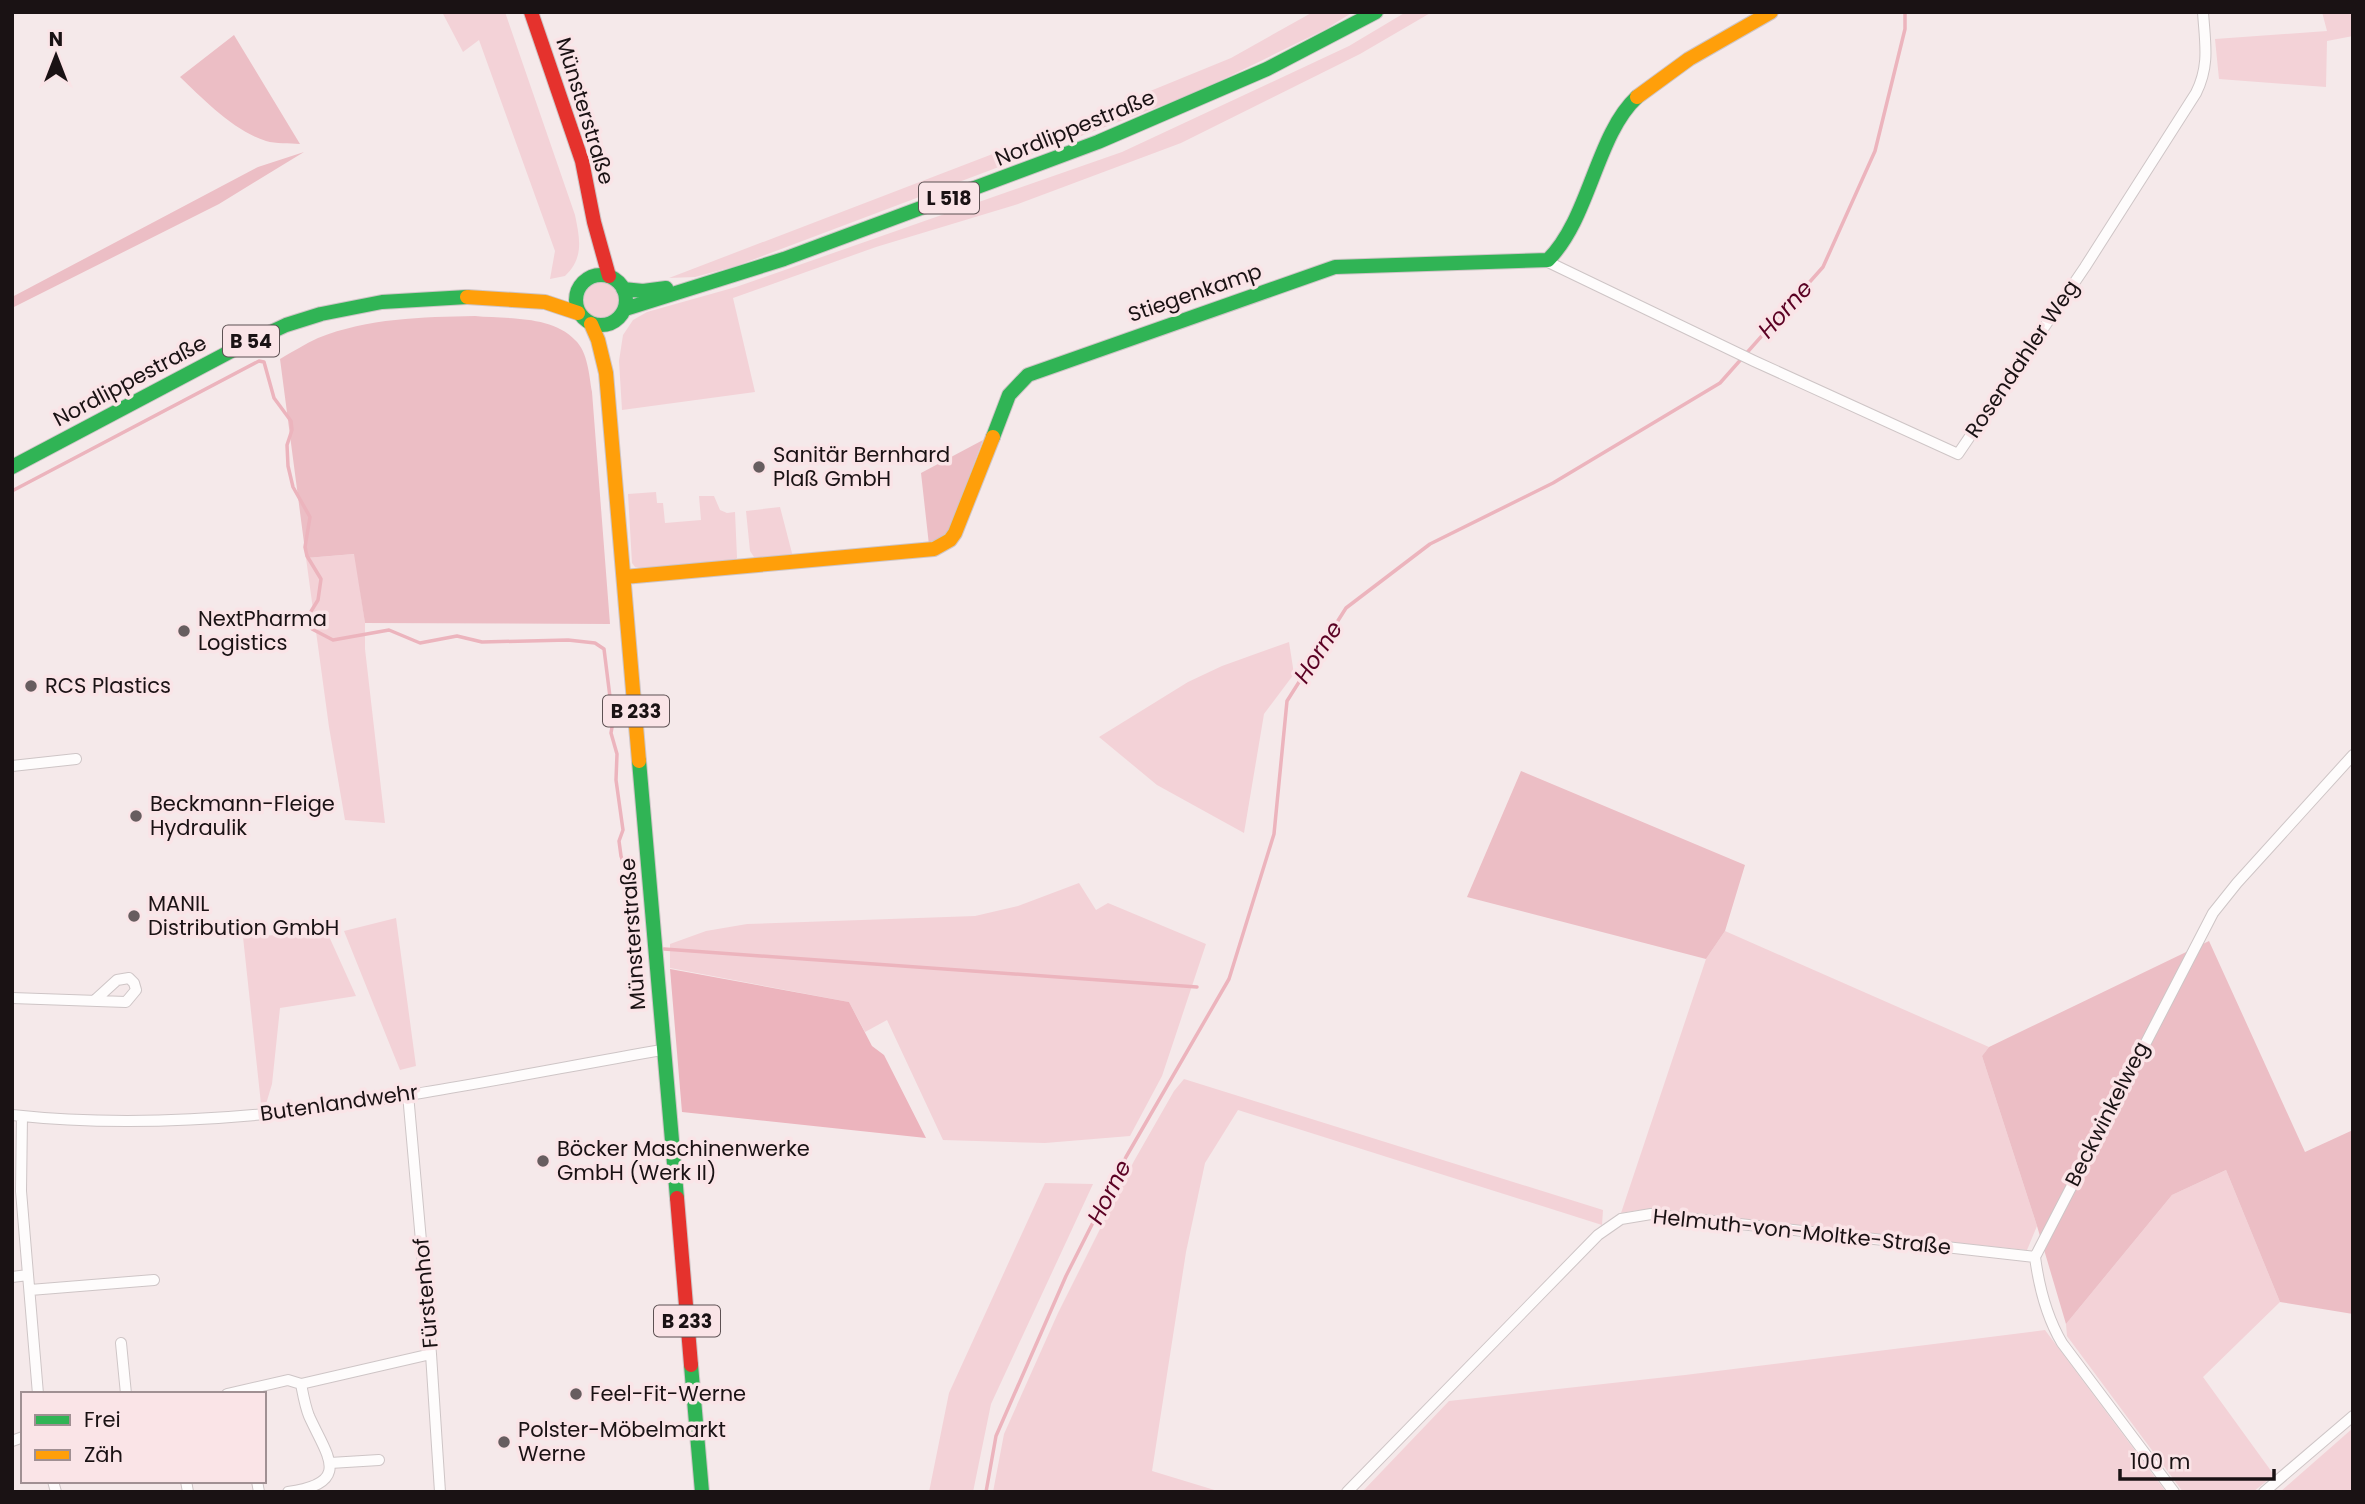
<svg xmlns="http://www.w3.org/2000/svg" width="2365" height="1504" font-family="Poppins,sans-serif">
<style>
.green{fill:#f3d2d7}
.forest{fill:#ecbec5}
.water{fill:#ecb4bd}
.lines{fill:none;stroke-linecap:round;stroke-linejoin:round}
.stream{stroke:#ecb4bd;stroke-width:3.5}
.street-casing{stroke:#cec5c6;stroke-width:12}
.fast-casing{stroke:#cec5c6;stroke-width:16}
.slow-casing{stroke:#cec5c6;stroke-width:16}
.jam-casing{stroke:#cec5c6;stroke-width:16}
.street{stroke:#fefcfc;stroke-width:10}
.fast{stroke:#30b455;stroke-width:14}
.slow{stroke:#ff9f0a;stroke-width:14}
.jam{stroke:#e5322d;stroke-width:14}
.poi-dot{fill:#675d5f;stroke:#fae4e7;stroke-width:2.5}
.labels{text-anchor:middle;stroke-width:7;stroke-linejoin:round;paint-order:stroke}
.shield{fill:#fae4e7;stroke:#5d5153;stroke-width:2}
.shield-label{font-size:19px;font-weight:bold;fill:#1a1214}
.street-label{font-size:21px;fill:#1a1214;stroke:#fae4e7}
.poi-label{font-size:21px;fill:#1a1214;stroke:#fae4e7;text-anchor:start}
.water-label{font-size:23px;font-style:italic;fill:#5b0123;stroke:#fae4e7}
</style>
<rect width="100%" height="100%" fill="#f5e9ea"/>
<path class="green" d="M442,12H505L575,215C580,239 584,258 565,276L550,279L555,251L479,40L463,52Z
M1313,12H1353L1326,29L1195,93L736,266L695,277L669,278L1045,134L1231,58Z
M1406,12H1432L1360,54L1181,143L1015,205L876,247L733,298L755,392L622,410L619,361L623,335L633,320L647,312L736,287L1122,152L1349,46Z
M2322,12H2353V36L2327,41L2326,87L2219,79L2215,39L2327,31Z
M581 300a20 20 0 1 1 40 0a20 20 0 1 1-40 0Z
M656,492L657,503H663L665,523L701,520L699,496H714L720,510L727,513L735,512L737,558L732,561L642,568L635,567L632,563L628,494Z
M780,507L793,557L756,560L750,551L746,511Z
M355,554L365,623V649L385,823L345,820L329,727L306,558Z
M1289,642L1294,674L1264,714L1244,833L1157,785L1099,737L1188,682L1222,666Z
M1079,883L1096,910L1108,903L1206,944L1162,1076L1130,1136L1045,1143L943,1140L887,1020L865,1032L849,1002L670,968V944L706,931L747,924L975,916L1018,906Z
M396,918L416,1066L400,1070L344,931Z
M1725,931L1989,1047L1982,1056L2037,1226L2027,1250L1639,1210L1621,1213L1706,959Z
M327,932L356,996L280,1008L272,1084L266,1104H261L243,937Z
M1184,1079L1603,1210L1602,1225L1238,1110L1205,1163L1186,1252L1152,1471L1221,1492H993L1004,1434L1058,1313L1134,1161L1174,1091Z
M2226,1170L2280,1302L2203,1377L2274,1475L2253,1492H2183L2067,1336L2066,1324L2172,1195Z
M1045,1183L1093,1184L991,1404L973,1492H929L949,1393Z
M2045,1330L2166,1492H1362L1449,1401L1685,1375Z
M2353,1428V1492H2280Z"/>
<path class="forest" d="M234,35L300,144C289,143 276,144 266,141C234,131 203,99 180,77Z
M304,152L219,204L12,308V297L258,167Z
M475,316C506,319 552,315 575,340C588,352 589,375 592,392L610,624L365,623L354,554L306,558L280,359C292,352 305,344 318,338C368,318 422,317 475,316Z
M983,440L949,530L945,535L929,545L921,473Z
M1521,771L1745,865L1725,931L1706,959L1467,897Z
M2209,941L2305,1152L2353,1130V1314L2280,1302L2226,1170L2172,1195L2066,1324L2037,1226L1982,1056L1989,1047Z"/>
<path class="water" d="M670,969L849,1002L872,1046L884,1055L926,1138L682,1112Z"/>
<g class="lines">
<path class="stream" d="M12,491L259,361L264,362L274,398L291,421L292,430L287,445L288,466L293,487L310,517L305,547L307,556L321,579L318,600L310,613L309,621L312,629L333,640L389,630L420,643L457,636L482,642L568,640L595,643L604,649L613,721L611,733L617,754L616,780L623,830L619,841L621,856L631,885L630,915L637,944L641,946
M664,949L1197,987
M986,1492L996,1436L1066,1276L1126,1157L1229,979L1274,834L1287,701L1346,608L1430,544L1553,483L1720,383L1823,267L1875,151L1905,29V12"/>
<g class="street-casing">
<path id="street" d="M1546,261L1754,361L1958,454L2085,267L2196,93C2210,65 2205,43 2203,12
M12,766L76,759
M12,998L126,1002L136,990L134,983L129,978L117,980L94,1001
M408,1094L431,1354L440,1492
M12,1115C231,1139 448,1087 662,1050
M22,1116L21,1191L38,1394
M12,1277L28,1275
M30,1290L154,1280
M121,1343L126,1394
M227,1394L288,1380L301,1384L431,1354
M12,1441L23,1437
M330,1463L379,1460
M53,1481L56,1492
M186,1481L188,1492
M257,1481L259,1492
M288,1492C353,1483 327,1456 309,1416C305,1406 303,1394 301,1384
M1347,1492L1598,1235L1621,1219L1651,1214L2035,1257
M2174,1492L2062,1343C2046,1316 2039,1287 2035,1257L2213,913L2237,883L2353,755
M2264,1492L2353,1416"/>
</g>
<g class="fast-casing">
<path id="fast" d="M576 300a25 25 0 1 1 50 0a25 25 0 1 1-50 0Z
M623,289L643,291L666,288
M625,309L784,259L1098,142L1267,69L1376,12
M993,437L1009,395L1028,375L1335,267L1548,260C1590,218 1596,135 1637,97
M12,467L235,349L286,325L321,314L382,302L467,297
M639,761L677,1198
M691,1365L702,1492"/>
</g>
<g class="slow-casing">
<path id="slow" d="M1637,97L1689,59L1771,12
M467,297L545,302L578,313
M591,324L598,340L606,373L639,761
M624,577L934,549L950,540L955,533L993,437"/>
</g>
<g class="jam-casing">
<path id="jam" d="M531,12L582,161L594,222L609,276
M677,1198L691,1365"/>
</g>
<use href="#street" class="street"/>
<use href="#fast" class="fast"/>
<use href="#slow" class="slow"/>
<use href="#jam" class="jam"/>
</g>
<g class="poi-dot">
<circle cx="759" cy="467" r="7"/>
<circle cx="184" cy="631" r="7"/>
<circle cx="31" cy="686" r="7"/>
<circle cx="136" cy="816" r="7"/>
<circle cx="134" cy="916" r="7"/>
<circle cx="543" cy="1161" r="7"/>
<circle cx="576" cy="1394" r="7"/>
<circle cx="504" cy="1442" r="7"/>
</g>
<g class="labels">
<g class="shield">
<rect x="919" y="182.5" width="60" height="31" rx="5"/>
<rect x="223" y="325.5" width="56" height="31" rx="5"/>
<rect x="603" y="695.5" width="66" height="31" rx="5"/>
<rect x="654" y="1305.5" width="66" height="31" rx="5"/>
</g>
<g class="shield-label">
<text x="949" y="205">L 518</text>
<text x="251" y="348">B 54</text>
<text x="636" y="718">B 233</text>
<text x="687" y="1328">B 233</text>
</g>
<g class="street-label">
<text transform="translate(585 111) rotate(73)" y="7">Münsterstraße</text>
<text transform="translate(1075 128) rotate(-22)" y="7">Nordlippestraße</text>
<text transform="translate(1195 293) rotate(-19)" y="7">Stiegenkamp</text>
<text transform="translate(2022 359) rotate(-56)" y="7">Rosendahler Weg</text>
<text transform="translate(130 381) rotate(-28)" y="7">Nordlippestraße</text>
<text transform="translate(633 934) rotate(-94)" y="7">Münsterstraße</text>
<text transform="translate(339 1103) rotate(-8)" y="7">Butenlandwehr</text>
<text transform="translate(2107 1114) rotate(-63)" y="7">Beckwinkelweg</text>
<text transform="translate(1802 1232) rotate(6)" y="7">Helmuth-von-Moltke-Straße</text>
<text transform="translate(426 1293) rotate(-95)" y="7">Fürstenhof</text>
</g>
<g class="poi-label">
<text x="773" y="462">Sanitär Bernhard<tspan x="773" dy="24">Plaß GmbH</tspan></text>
<text x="198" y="626">NextPharma<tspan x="198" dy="24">Logistics</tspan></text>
<text x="45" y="693">RCS Plastics</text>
<text x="150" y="811">Beckmann-Fleige<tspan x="150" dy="24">Hydraulik</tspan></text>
<text x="148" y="911">MANIL<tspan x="148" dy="24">Distribution GmbH</tspan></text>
<text x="557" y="1156">Böcker Maschinenwerke<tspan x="557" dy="24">GmbH (Werk II)</tspan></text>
<text x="590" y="1401">Feel-Fit-Werne</text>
<text x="518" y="1437">Polster-Möbelmarkt<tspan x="518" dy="24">Werne</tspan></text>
</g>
<g class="water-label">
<text transform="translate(1785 309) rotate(-48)" y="8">Horne</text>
<text transform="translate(1318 652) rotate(-57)" y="8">Horne</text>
<text transform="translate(1109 1192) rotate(-63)" y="8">Horne</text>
</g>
</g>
<rect width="2365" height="1504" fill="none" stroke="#1a1214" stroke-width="28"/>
<rect x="21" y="1392" width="245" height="91" fill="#fae4e7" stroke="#a09093" stroke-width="2"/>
<rect x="35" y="1415" width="35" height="10" fill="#30b455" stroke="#a09093" stroke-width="2"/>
<text x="84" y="1427" font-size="21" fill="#1a1214">Frei</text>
<rect x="35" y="1450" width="35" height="10" fill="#ff9f0a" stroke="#a09093" stroke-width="2"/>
<text x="84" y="1462" font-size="21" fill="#1a1214">Zäh</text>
<g transform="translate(56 56)" stroke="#fae4e7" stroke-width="5" paint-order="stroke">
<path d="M0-5L12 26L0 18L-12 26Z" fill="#1a1214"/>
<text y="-10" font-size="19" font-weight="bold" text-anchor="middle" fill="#1a1214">N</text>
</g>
<path d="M2120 1469v10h154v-10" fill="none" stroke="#1a1214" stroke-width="3.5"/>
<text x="2130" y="1469" font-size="21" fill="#1a1214" stroke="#fae4e7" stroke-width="5" paint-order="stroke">100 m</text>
</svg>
